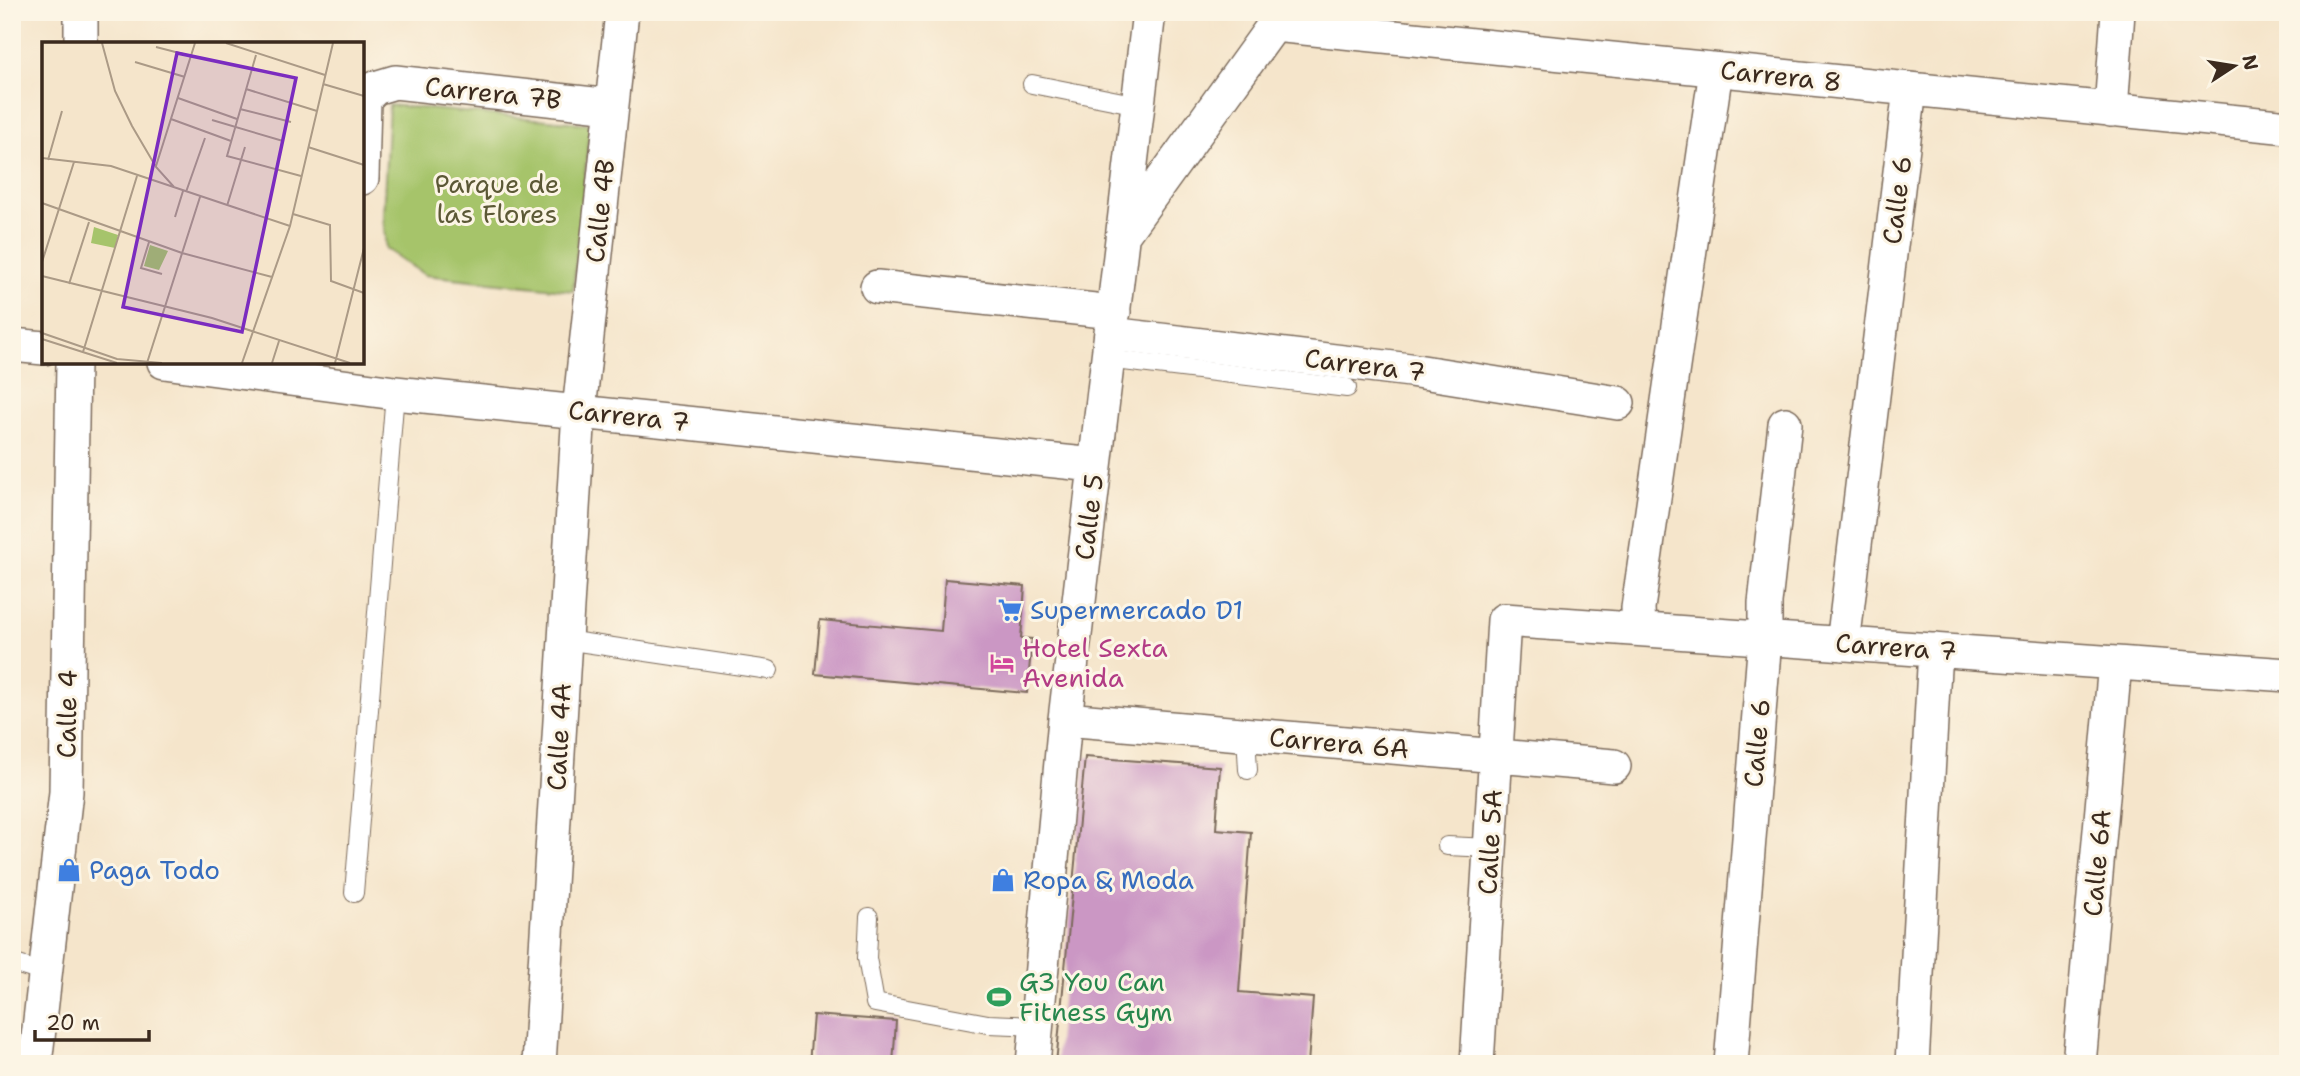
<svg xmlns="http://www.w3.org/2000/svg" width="2300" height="1076" font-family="'Shantell Sans',sans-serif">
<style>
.green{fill:#a6c46b;stroke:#707744;stroke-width:2}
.building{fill:#cb97c4}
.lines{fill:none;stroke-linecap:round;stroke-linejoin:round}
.service-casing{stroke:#7c6b5b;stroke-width:20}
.minor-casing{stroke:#7c6b5b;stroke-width:36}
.service{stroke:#fff;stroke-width:18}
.minor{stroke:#fff;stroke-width:33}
.labels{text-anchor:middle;stroke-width:6;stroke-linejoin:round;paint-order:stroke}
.street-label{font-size:26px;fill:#3b2a1e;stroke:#fcf5e5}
.park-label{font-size:26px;fill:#5b5835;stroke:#fcf5e5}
.shop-label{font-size:26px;fill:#366cbe;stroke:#fcf5e5;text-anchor:start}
.hotel-label{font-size:26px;fill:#b23c85;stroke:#fcf5e5;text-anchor:start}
.leisure-label{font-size:26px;fill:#27864d;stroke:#fcf5e5;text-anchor:start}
.inset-road{fill:none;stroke:#ab9a86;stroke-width:2}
.view{fill:#7b2cbf;fill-opacity:0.15;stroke:#7b2cbf;stroke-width:3.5}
.inset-edge{fill:none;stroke:#3b2a1e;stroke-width:3.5}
</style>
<rect width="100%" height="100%" fill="#fcf5e5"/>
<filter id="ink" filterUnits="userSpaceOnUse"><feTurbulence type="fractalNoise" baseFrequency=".0143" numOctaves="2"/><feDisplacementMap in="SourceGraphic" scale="14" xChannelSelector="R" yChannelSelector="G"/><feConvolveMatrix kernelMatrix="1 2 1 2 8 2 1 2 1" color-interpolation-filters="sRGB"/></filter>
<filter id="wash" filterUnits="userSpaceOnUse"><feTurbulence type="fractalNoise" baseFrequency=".00686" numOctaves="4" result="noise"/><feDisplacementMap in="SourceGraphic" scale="28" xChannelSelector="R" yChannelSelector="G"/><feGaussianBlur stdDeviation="1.57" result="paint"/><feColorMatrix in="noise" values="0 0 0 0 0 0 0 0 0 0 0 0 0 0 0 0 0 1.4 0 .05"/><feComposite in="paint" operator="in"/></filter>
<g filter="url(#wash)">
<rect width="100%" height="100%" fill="#f5e5cb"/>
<path class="green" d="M389,105L590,124L573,291L425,275L386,249L383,216Z"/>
<g id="blocks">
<path class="building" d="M945,579L1025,586L1021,638L1032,639L1027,693L815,674L820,620L941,631Z
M1085,757L1220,767L1216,829L1251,832L1239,992L1313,998L1308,1064H1056Z
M813,1015L896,1021L893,1064H809Z"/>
</g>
</g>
<g filter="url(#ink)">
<use href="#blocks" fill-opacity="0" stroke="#7c6b5b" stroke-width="2"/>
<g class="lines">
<g class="service-casing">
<path id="service" d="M1032,84L1138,105
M1107,359L1347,388
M565,640L769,670
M1246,735L1248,770
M1447,846L1490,848
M354,893L395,393
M869,917L867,958L875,1003L988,1024L1036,1026
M12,963L45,973"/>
</g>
<g class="minor-casing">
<path id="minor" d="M1274,25L2288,127
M81,44V12
M2111,110L2118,12
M362,178L364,99L375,88L395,82L611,106
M1124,233L1274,25L1287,12
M877,287L1114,312
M1111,334L1410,370L1618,403
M12,345L44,348
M164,362L395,393L1095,465
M1639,629L1638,608L1716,70
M1843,644L1910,89
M1065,719L1614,766
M35,1064L66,792L73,362
M539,1064L579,411L622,12
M1033,1064L1065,719L1149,12
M1477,1064L1504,620L2288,675
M1731,1064L1765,638V603L1785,424
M1912,1064L1935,650
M2079,1064L2115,663"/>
</g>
<use href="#service" class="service"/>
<use href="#minor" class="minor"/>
</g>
</g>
<defs>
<g id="supermarket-bare" transform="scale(1.89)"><path d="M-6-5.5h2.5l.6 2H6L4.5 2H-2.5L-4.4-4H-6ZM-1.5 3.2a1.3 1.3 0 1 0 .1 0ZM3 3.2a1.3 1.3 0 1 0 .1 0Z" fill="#3f7fe0" stroke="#fcf5e5" stroke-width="2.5" paint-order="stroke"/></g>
<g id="hotel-bare" transform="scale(1.89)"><path d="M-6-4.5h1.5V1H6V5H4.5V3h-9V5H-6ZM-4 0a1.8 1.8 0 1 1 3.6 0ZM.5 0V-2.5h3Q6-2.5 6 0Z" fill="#d1479c" stroke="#fcf5e5" stroke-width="2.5" paint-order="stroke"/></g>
<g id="shop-bare" transform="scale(1.89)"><path d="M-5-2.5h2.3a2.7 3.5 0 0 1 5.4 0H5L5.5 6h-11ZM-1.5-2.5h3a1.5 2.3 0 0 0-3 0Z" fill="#3f7fe0" stroke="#fcf5e5" stroke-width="2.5" paint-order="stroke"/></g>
<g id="stadium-bare" transform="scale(1.89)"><path d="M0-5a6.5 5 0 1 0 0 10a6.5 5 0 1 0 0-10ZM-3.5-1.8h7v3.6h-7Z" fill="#2e9e5b" stroke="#fcf5e5" stroke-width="2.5" paint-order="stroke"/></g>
</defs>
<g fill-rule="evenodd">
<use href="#supermarket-bare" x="1010" y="610"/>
<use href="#hotel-bare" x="1002" y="663"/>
<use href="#shop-bare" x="69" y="870"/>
<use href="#shop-bare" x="1003" y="880"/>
<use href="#stadium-bare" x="999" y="997"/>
</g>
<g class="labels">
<g class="street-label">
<text transform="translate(1781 76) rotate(6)" y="9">Carrera 8</text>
<text transform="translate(493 93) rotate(6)" y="9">Carrera 7B</text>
<text transform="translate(1897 200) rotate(-83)" y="9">Calle 6</text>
<text transform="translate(600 211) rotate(-84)" y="9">Calle 4B</text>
<text transform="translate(1365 365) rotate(7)" y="9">Carrera 7</text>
<text transform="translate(629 416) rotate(6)" y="9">Carrera 7</text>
<text transform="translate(1089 517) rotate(-83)" y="9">Calle 5</text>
<text transform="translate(1896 647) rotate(4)" y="9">Carrera 7</text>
<text transform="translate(67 714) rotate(-89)" y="9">Calle 4</text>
<text transform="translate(559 737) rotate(-87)" y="9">Calle 4A</text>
<text transform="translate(1339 743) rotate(5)" y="9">Carrera 6A</text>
<text transform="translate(1757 743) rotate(-85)" y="9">Calle 6</text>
<text transform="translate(1490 842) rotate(-87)" y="9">Calle 5A</text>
<text transform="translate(2097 863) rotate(-85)" y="9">Calle 6A</text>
</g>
<g class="park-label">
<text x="497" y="193">Parque de<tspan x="497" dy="30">las Flores</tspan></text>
</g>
<g class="shop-label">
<text x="1030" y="619">Supermercado D1</text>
<text x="89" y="879">Paga Todo</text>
<text x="1023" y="889">Ropa &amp; Moda</text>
</g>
<g class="hotel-label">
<text x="1022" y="657">Hotel Sexta<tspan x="1022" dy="30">Avenida</tspan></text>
</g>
<g class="leisure-label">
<text x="1019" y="991">G3 You Can<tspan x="1019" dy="30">Fitness Gym</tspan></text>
</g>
</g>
<g transform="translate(42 42)">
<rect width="322" height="322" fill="#f5e5cb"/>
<path d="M52,185L76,193L73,206L49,201ZM108,203L126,209L117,228L102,224Z" fill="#a6c46b"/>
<path class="inset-road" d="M60,1L73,49L90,84L114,125L132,145M184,1L283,33M114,5L149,14M214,13L185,114L259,134M93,20L143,35M281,42L322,54M204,47L275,69M136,56L195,77M198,67L249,80M129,77L189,99M170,78L241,99M266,105L322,123M0,116L69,124L248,184M6,118L20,69M114,124L153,1M144,150L163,96M0,161L140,211L230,235M185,164L203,105M251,172L288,183L289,239L322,251M133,175L141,149M107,200L99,226L120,232M0,220L32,120M0,234L170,276L308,321M27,242L47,180M0,291L75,317L120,321M0,297L75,321M41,310L95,134M105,321L158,155M200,321L248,184L291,1M230,321L237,299M293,321L322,206"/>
<path class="view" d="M135,11L254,36L200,290L81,265Z"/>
<rect width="322" height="322" class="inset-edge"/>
</g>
<rect width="2300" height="1076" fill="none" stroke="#fcf5e5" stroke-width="42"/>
<g transform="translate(2234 66) rotate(78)" stroke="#fcf5e5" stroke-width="5" paint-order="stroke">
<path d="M0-5L12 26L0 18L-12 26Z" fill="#3b2a1e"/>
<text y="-10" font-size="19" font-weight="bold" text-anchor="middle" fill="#3b2a1e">N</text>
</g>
<path d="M35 1030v10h114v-10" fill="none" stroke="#3b2a1e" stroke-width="3.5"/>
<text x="46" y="1030" font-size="21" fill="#3b2a1e" stroke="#fcf5e5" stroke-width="5" paint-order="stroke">20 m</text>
</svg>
